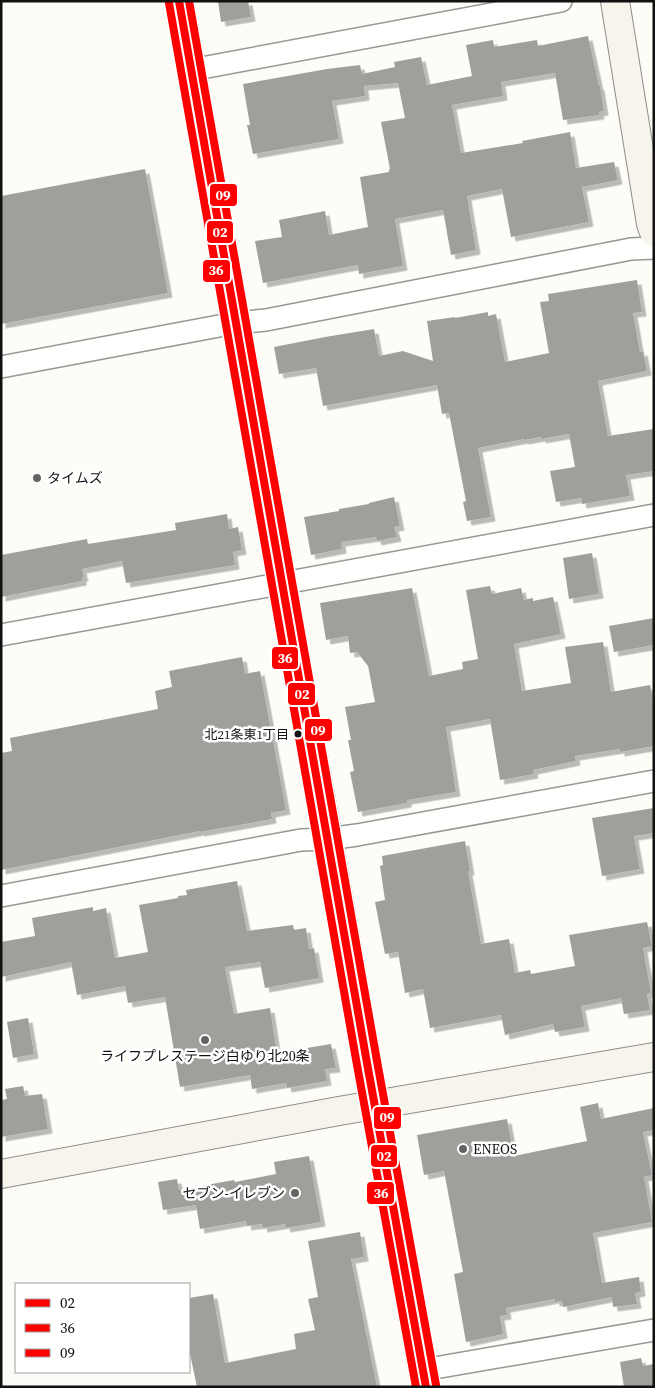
<svg xmlns="http://www.w3.org/2000/svg" width="655" height="1388" font-family="'Source Serif 4','Noto Sans JP',serif">
<style>
.building{fill:#a19f9c;filter:url(#shadow)}
.lines{fill:none;stroke-linecap:round;stroke-linejoin:round}
.street-casing{stroke:#979795;stroke-width:24}
.secondary-casing{stroke:#8e8d8b;stroke-width:30}
.street{stroke:#fffffe;stroke-width:21}
.secondary{stroke:#f6f4eb;stroke-width:28}
.bus-1-casing{stroke:#fff;stroke-width:11}
.bus-2-casing{stroke:#fff;stroke-width:11}
.bus-3-casing{stroke:#fff;stroke-width:11}
.bus-1{stroke:#f00;stroke-width:8}
.bus-2{stroke:#f00;stroke-width:8}
.bus-3{stroke:#f00;stroke-width:8}
.poi-dot{fill:#646362;stroke:#fff;stroke-width:2}
.bus-dot{fill:#111;stroke:#fff;stroke-width:2}
.labels{text-anchor:middle;stroke-width:5;stroke-linejoin:round;paint-order:stroke}
.bus-label{font-size:13px;fill:#111;stroke:#fff;text-anchor:end}
.poi-label{font-size:14px;fill:#111;stroke:#fff;text-anchor:start}
.line-badge{stroke:#fff;stroke-width:2}
.badge-label{font-size:14px;text-anchor:middle;font-weight:bold;fill:#fff}
</style>
<defs>
<filter id="shadow"><feDropShadow dx="4.5" dy="4.5" stdDeviation="0" flood-color="#0004"/></filter>
</defs>
<rect width="100%" height="100%" fill="#fdfcf7"/>
<path class="building" d="M218,1H248L251,17L221,22Z
M588,36L599,86H600L604,111L599,112L600,115L563,120L555,73L501,82L503,96L452,105L461,153L523,143L522,141L570,132L576,168L614,162L618,180L582,187L589,222L511,237L502,189L467,196L476,250L451,255L443,210L395,219L403,266L359,274L358,265L263,283L255,241L282,237L279,220L325,211L329,235L368,227L360,177L389,172V169H390L381,122L405,118L398,83L364,86L365,96L332,101L339,139L253,154L247,125H250L243,84L327,69L360,65L362,74L395,67L394,62L421,57L427,85L472,76L466,45L493,40L494,47L537,40L538,46Z
M145,169L168,293L1,324V196Z
M637,280L642,312L633,313L640,352L643,351L647,371L598,381L608,436L654,429V471L626,475L630,496L582,504L581,498L556,502L550,471L575,467L569,434L541,439V437L524,440V439L478,448L491,517L467,521L463,502L466,501L449,413L442,414L437,385L323,406L316,368L279,374L274,347L325,337L374,329L379,356L403,351L433,361L427,321L455,317V318L488,312V316L496,314L505,362L549,353L540,302L549,301L548,294Z
M394,497L400,526L394,527L397,537L377,541L376,537L341,542L342,549L311,555L304,517L339,511V509L369,504V503Z
M227,514L229,529L238,527L242,550L233,552L235,565L126,583L122,561L82,569L84,577H82V581L1,597V555L87,539L88,544L176,530L175,523Z
M592,553L599,594L569,599L563,558Z
M490,586L492,594L521,588L524,600L533,598V601L553,597L561,634L514,644L522,691L571,683L565,647L603,642L611,692L650,685L654,704V746L620,752V749L575,756L576,761L533,770L534,774L500,780L490,719L446,727L456,792L407,800V803L358,812L350,772L354,771L348,740H351L345,707L375,702L368,666L357,652L350,653L348,636L326,640L320,603L412,588L429,676L463,669L462,662L478,659L466,590Z
M654,618V645L614,652L609,626Z
M242,657L245,674L260,671L286,810L271,813L272,819L200,832V831L1,870V753L12,751L10,738L158,709L155,691L172,687L169,671Z
M654,808V833L634,836L640,869L602,876L592,818Z
M465,841L470,871H468L481,944L509,939L515,973L530,970L531,974L575,966L569,935L647,922L652,946L643,948L651,993L647,994L650,1010L624,1014L621,998L581,1006L585,1027L555,1032L553,1024L505,1035L501,1015L430,1028L423,989L405,993L398,952L385,954L375,902L385,900L380,866L383,865L382,856Z
M237,881L247,931L293,925L294,930L306,928L309,949L314,948L319,978L265,988L260,962L225,967L234,1014L270,1008L277,1053L331,1044L336,1068L325,1069L327,1081L287,1088L286,1083L252,1089L250,1075L180,1087L165,997L128,1003L125,986L77,995L71,962L1,977V942L35,936L32,918L93,907V911L106,908L115,958L148,952L139,905L178,898V896L187,895L186,890Z
M28,1018L34,1054L13,1058L7,1022Z
M23,1086L25,1096L42,1094L48,1129L1,1137V1100L7,1099L5,1089Z
M598,1103L601,1119L654,1108V1130L643,1132L652,1175L644,1177L652,1222L593,1233L602,1283L639,1277L641,1292L635,1293L637,1304L613,1307L612,1297L563,1307L562,1301L555,1302V1299L506,1308L507,1315L500,1316L503,1334L466,1342L454,1274L463,1272L444,1171L424,1175L417,1135L507,1119L514,1156L587,1141L580,1107Z
M309,1156L321,1222L286,1228L285,1224L263,1228L262,1224L247,1226L246,1221L200,1229L196,1205L163,1210L158,1182L177,1179L179,1190L234,1180L235,1182L276,1174L274,1162Z
M360,1232L364,1257L351,1259L377,1387H197L189,1349V1298L213,1294L225,1363L296,1349L294,1334L315,1330L308,1299L318,1297L308,1241Z
M641,1358L643,1366L654,1364V1387H624L620,1362Z"/>
<g class="lines">
<g class="street-casing">
<path id="street" d="M191,70L561,1
M1,367L235,323L266,320L631,249L654,248
M1,635L654,515
M1,896L301,840L328,839L357,835L654,781
M423,1370L654,1330"/>
</g>
<g class="secondary-casing">
<path id="secondary" d="M179,1L282,584L328,839L367,1063L426,1387
M615,1L651,224L654,232
M1,1174L339,1111L654,1057"/>
</g>
<use href="#street" class="street"/>
<use href="#secondary" class="secondary"/>
<g class="bus-1-casing">
<path id="bus-1" d="M179,1L367,1063L426,1387"/>
</g>
<g class="bus-2-casing">
<path id="bus-2" d="M169,3L357,1065L416,1387"/>
</g>
<g class="bus-3-casing">
<path id="bus-3" d="M189,1L377,1061L436,1385"/>
</g>
<use href="#bus-1" class="bus-1"/>
<use href="#bus-2" class="bus-2"/>
<use href="#bus-3" class="bus-3"/>
</g>
<g class="poi-dot">
<circle cx="37" cy="478" r="5"/>
<circle cx="205" cy="1040" r="5"/>
<circle cx="463" cy="1149" r="5"/>
<circle cx="295" cy="1193" r="5"/>
</g>
<circle class="bus-dot" cx="298" cy="734" r="4.5"/>
<g class="labels">
<g class="bus-label">
<text x="289" y="739">北21条東1丁目</text>
</g>
<g class="poi-label">
<text x="47" y="483">タイムズ</text>
<text x="205" y="1061" text-anchor="middle">ライフプレステージ白ゆり北20条</text>
<text x="473" y="1154">ENEOS</text>
<text x="285" y="1198" text-anchor="end">セブン-イレブン</text>
</g>
</g>
<g class="line-badge">
<rect x="209" y="183" width="29" height="24" rx="5" fill="#f00"/>
<rect x="206" y="220" width="28" height="24" rx="5" fill="#f00"/>
<rect x="202" y="259" width="29" height="24" rx="5" fill="#f00"/>
<rect x="271" y="646" width="28" height="24" rx="5" fill="#f00"/>
<rect x="287" y="682" width="29" height="24" rx="5" fill="#f00"/>
<rect x="304" y="718" width="29" height="24" rx="5" fill="#f00"/>
<rect x="373" y="1106" width="29" height="24" rx="5" fill="#f00"/>
<rect x="370" y="1144" width="28" height="24" rx="5" fill="#f00"/>
<rect x="366" y="1181" width="29" height="24" rx="5" fill="#f00"/>
</g>
<g class="badge-label">
<text x="223" y="200">09</text>
<text x="220" y="237">02</text>
<text x="216" y="275">36</text>
<text x="285" y="663">36</text>
<text x="302" y="699">02</text>
<text x="318" y="735">09</text>
<text x="387" y="1122">09</text>
<text x="384" y="1161">02</text>
<text x="381" y="1198">36</text>
</g>
<rect width="655" height="1388" fill="none" stroke="#111111" stroke-width="5"/>
<rect x="15" y="1283" width="175" height="90" fill="#ffffff" stroke="#a0a0a0"/>
<rect x="25" y="1299" width="25" height="8" fill="#ff0000" stroke="#a0a0a0"/>
<text x="60" y="1308" font-size="15" fill="#111111">02</text>
<rect x="25" y="1324" width="25" height="8" fill="#ff0000" stroke="#a0a0a0"/>
<text x="60" y="1333" font-size="15" fill="#111111">36</text>
<rect x="25" y="1349" width="25" height="8" fill="#ff0000" stroke="#a0a0a0"/>
<text x="60" y="1358" font-size="15" fill="#111111">09</text>
</svg>
